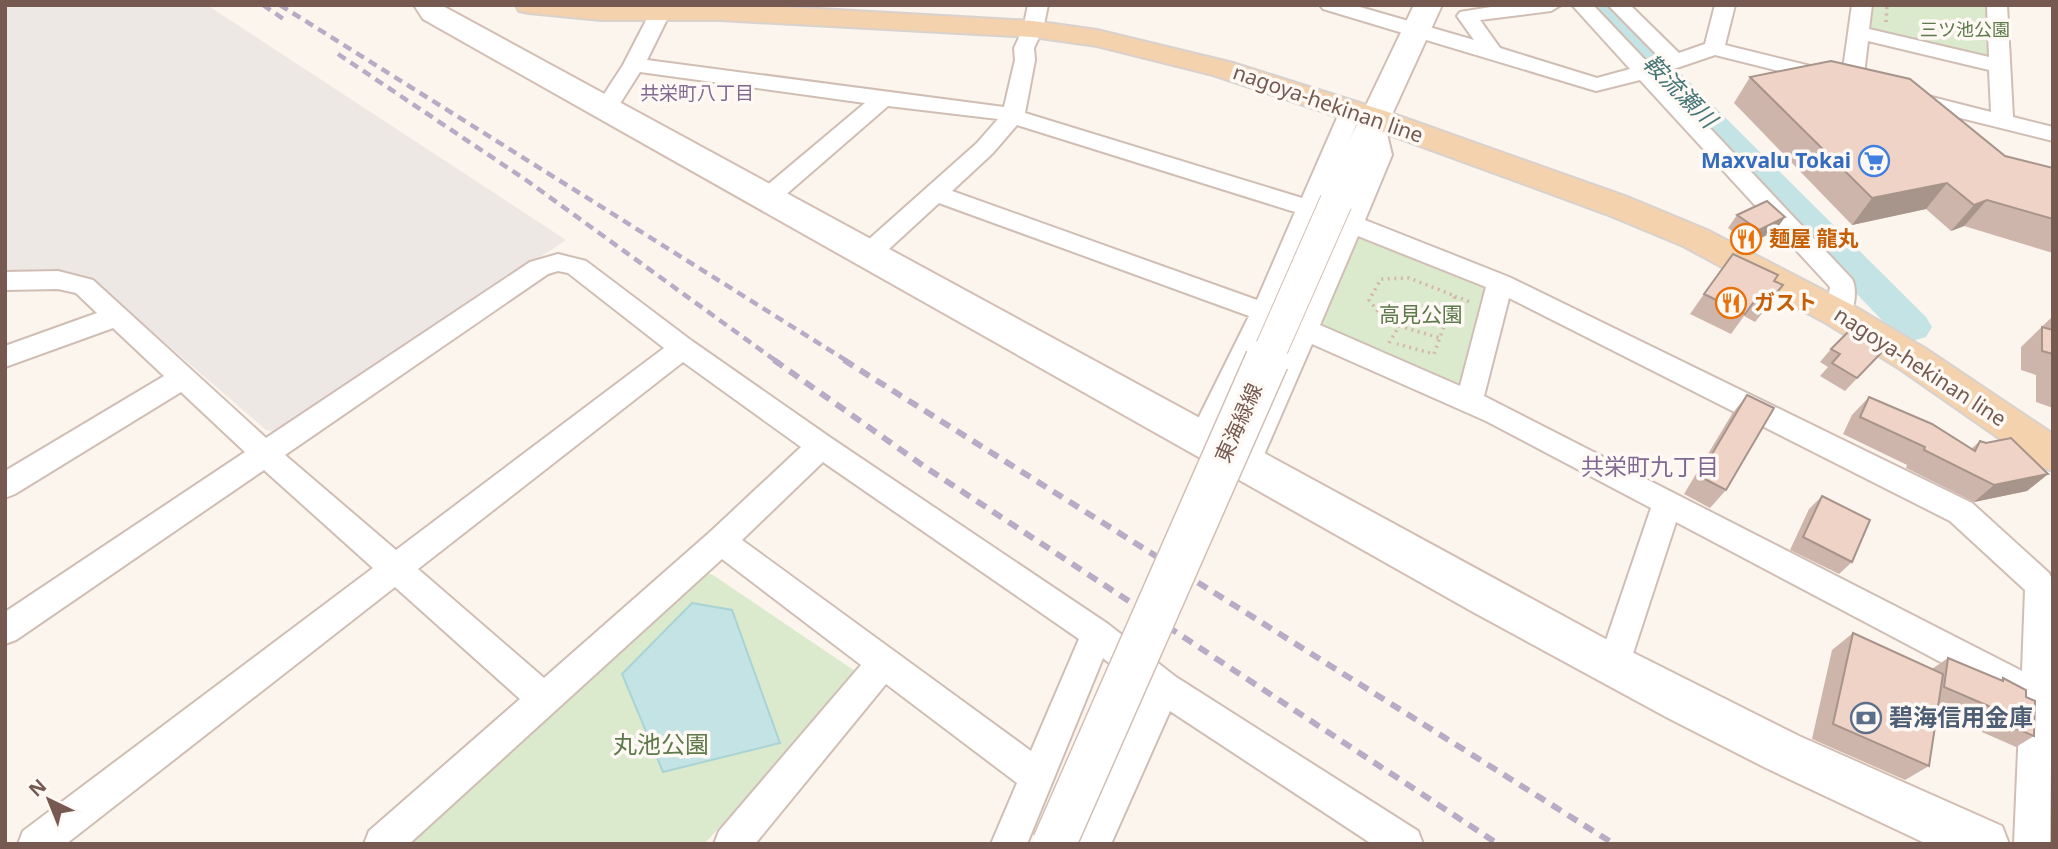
<svg xmlns="http://www.w3.org/2000/svg" width="2058" height="849" font-family="'Noto Sans','Noto Sans JP',sans-serif">
<style>
.industrial{fill:#eee8e5}
.green{fill:#dbe9cc}
.water{fill:#c3e3e4;stroke:#aad3d5;stroke-width:2}
.lines{fill:none;stroke-linecap:round;stroke-linejoin:round}
.river{fill:#c3e3e4;fill-rule:evenodd}
.street-casing{stroke:#d0beb5;stroke-width:4}
.secondary-casing{stroke:#d3beb3;stroke-width:4}
.primary-casing{stroke:#d9d1ce;stroke-width:4}
.path{stroke:#d4b6aa;stroke-width:3.5;stroke-dasharray:2 4.5;stroke-linecap:butt}
.street{fill:#fff;fill-rule:evenodd}
.secondary{fill:#fff;fill-rule:evenodd}
.primary{fill:#f3d2ad;fill-rule:evenodd}
.rail-far1{stroke:#b7abc6;stroke-width:4.5;stroke-dasharray:9 6;stroke-linecap:butt}
.rail{stroke:#b7abc6;stroke-width:6;stroke-dasharray:11 8;stroke-linecap:butt}
.secondary-bridge-far1-casing{stroke:#d3beb3;stroke-width:34;stroke-linecap:butt}
.secondary-bridge-casing{stroke:#d3beb3;stroke-width:46;stroke-linecap:butt}
.secondary-bridge-far1{stroke:#fff;stroke-width:32}
.secondary-bridge{stroke:#fff;stroke-width:43}
.wall{fill:#ceb5ab}
.shaded-wall{fill:#a7948b}
.building{fill:#efd3c7;stroke:#a7948b;stroke-width:2}
.labels{text-anchor:middle;stroke-width:7;stroke-linejoin:round;paint-order:stroke}
.far-park-label{font-size:18px;fill:#5d7a4a;stroke:#fef9f4}
.far-neighbourhood-label{font-size:19px;fill:#7f6990;stroke:#fef9f4}
.street-label{font-size:21px;fill:#765a51;stroke:#fef9f4}
.shop-label{font-size:21px;font-weight:bold;fill:#366cbe;stroke:#fef9f4;text-anchor:end}
.food-label{font-size:21px;font-weight:bold;fill:#c56008;stroke:#fef9f4;text-anchor:start}
.park-label{font-size:21px;fill:#5d7a4a;stroke:#fef9f4}
.water-label{font-size:23px;font-style:italic;fill:#467678;stroke:#fef9f4}
.neighbourhood-label{font-size:23px;fill:#7f6990;stroke:#fef9f4}
.near-service-label{font-size:24px;font-weight:bold;fill:#4e5e75;stroke:#fef9f4;text-anchor:start}
.near-park-label{font-size:24px;fill:#5d7a4a;stroke:#fef9f4}
</style>
<rect width="100%" height="100%" fill="#fbf5ed"/>
<path class="industrial" d="M5,5H207L566,240L278,433L266,430L90,278L60,272L5,274Z"/>
<path class="green" d="M1868,5H1991L1992,59L1865,30Z
M1368,235L1489,290L1464,383L1450,384L1328,331L1322,324L1357,239Z
M703,572L713,575L855,671L852,685L704,844H409Z"/>
<path class="water" d="M692,603L732,610L780,743L663,772L622,674Z"/>
<g class="lines">
<path class="river" d="M1580,5H1612L1926,317L1932,327L1926,337L1912,341L1898,337Z"/>
<g class="street-casing">
<path id="street" d="M654,5H674L647,60L1004,107L1015,60L1014,48L1023,29L1028,5H1048L1043,29L1034,48L1035,60L1025,113L1302,198L1340,111L1343,106H1359L1362,111L1279,308L1298,316L1370,155L1363,118L1366,113H1382L1392,155L1365,220L1509,277L1972,503L2049,573L2053,581L2050,844H2014L2020,704L1676,522L1625,678L1613,682L1601,678L1597,667L1651,508L1486,421L1312,344L1260,464L1256,472L1246,476L1236,472L1232,464L1290,334L1270,325L1212,447L1202,450L1192,447L1188,439L1249,316L939,203L877,260L868,263L859,260L856,254L859,248L977,143L998,119L888,106L775,204L767,206L759,204L755,198L759,192L865,103L640,72L614,113H598L595,108L623,65ZM1017,125L1295,212L1257,300L952,191L993,153ZM1358,236L1486,287L1460,386L1320,325ZM1509,298L1950,521L2025,590L2022,671L1484,396Z
M1320,5H1353L1474,40L1457,16L1460,12L1503,5H1561L1551,11L1480,20L1500,48L1597,78L1630,69L1572,5H1593L1649,64L1661,59L1608,5H1630L1679,53L1705,44L1715,5H1735L1725,45L1839,73L1842,78L1839,83L1831,84L1715,55L1659,74L1852,279C1858,290 1854,310 1848,321L1839,323L1830,321L1826,314L1830,287L1640,80L1596,91L1323,9Z
M1852,5H1872L1869,29L1989,57L1987,5H2007L2013,117L2053,127V141L1900,103L1897,98L1900,93L1908,91L1991,112L1989,70L1868,41L1863,83L1860,88H1844L1841,83Z
M558,254L586,261L692,341L831,438L1108,624L1176,677L1418,831L1423,844H1372L1170,711L1111,844H1074L1145,693L1103,658L1027,844H991L1017,783L886,684L755,844H714L719,831L861,665L722,559L409,844H364L369,831L520,699L395,587L66,844H18L23,831L373,568L264,470L16,640L5,644V612L245,452L181,392L15,494L5,498V471L164,376L113,328L5,367V346L97,313L76,293L58,289L5,290V272L58,271L93,280L266,438L530,262ZM558,271L568,273L664,348L396,550L285,455L548,274ZM683,362L801,447L710,532L544,678L418,569ZM823,462L1079,639L1031,751L742,540Z"/>
</g>
<g class="secondary-casing">
<path id="secondary" d="M414,5H441L1602,637L1799,736L2002,826L2009,844H1927L1766,768L1668,718L1473,612L423,19Z
M1414,5H1442L1352,202L1348,210L1336,213L1324,210L1320,202Z"/>
</g>
<g class="primary-casing">
<path id="primary" d="M516,5H748L1033,21L1097,30L1233,63L1385,111L1630,198L1707,230L1852,305L1926,349L2053,434V471L2039,466L1900,369L1826,323L1683,246L1606,214L1363,125L1213,75L1097,46L1033,37L720,20H601L529,13L519,11Z"/>
</g>
<path class="path" d="M1886,22L1887,5
M1455,296L1472,303
M1399,326L1440,338
M1389,343L1399,326L1380,314L1369,300L1381,279L1409,278L1455,296L1434,354L1397,344"/>
<use href="#street" class="street"/>
<use href="#secondary" class="secondary"/>
<use href="#primary" class="primary"/>
<path class="rail-far1" d="M263,5L285,20
M280,5L847,361
M338,54L526,180L776,361"/>
<path class="rail" d="M774,360L925,467L1498,844
M844,360L1614,844"/>
<g class="secondary-bridge-far1-casing">
<path id="secondary-bridge-far1" d="M1266,361L1336,202"/>
</g>
<g class="secondary-bridge-casing">
<path id="secondary-bridge" d="M1054,844L1267,360"/>
</g>
<use href="#secondary-bridge-far1" class="secondary-bridge-far1"/>
<use href="#secondary-bridge" class="secondary-bridge"/>
</g>
<path class="wall" d="M1750,77L2005,156L2053,168V253L1964,226L1951,231L1926,209L1852,225L1734,103Z
M1737,215L1785,217L1775,231L1749,244L1728,228Z
M1774,281L1783,285L1768,305L1755,322L1744,316L1731,334L1690,314L1704,294Z
M2053,316V408L2036,402V375L2021,370V347Z
M1831,349L1883,351L1845,391L1820,376L1828,367L1820,362Z
M1747,395L1726,490L1710,508L1684,494L1732,414Z
M1869,397L1971,449L1980,441L2048,474L2027,491L1974,502L1906,468L1907,465L1843,434L1852,415Z
M1822,496L1852,562L1839,574L1790,550L1809,509Z
M1853,633L1932,669L1948,658L2000,680L2003,678L2026,697L2034,736L2016,747L1982,732L1983,722L1939,703L1929,766L1905,780L1812,739L1832,650Z"/>
<path class="shaded-wall" d="M1947,183L1926,209L1852,225L1872,198Z
M1987,200L1964,226L1951,231L1974,205Z
M1785,217L1775,231L1749,244L1759,230Z
M1783,285L1768,305L1755,322L1769,302Z
M2048,474L2027,491L1974,502L1994,485Z"/>
<path class="building" d="M1831,61L1910,79L2005,156L2053,168V219L1987,200L1974,205L1947,183L1872,198L1750,77Z
M1767,201L1785,217L1759,230L1737,215Z
M1733,254L1778,275L1774,281L1783,285L1769,302L1758,296L1745,314L1704,294Z
M2042,327L2053,330V354L2042,351Z
M1849,331L1883,351L1857,378L1832,363L1840,354L1831,349Z
M1747,395L1774,408L1726,490L1699,476Z
M1869,397L1932,424L1975,451L1980,441L1986,443L2011,438L2048,474L1994,485L1924,450L1925,447L1860,417Z
M1822,496L1870,520L1852,562L1803,537Z
M1853,633L1943,674L1929,766L1833,724Z
M1948,658L2003,681V678L2026,690V697L2035,701L2034,736L1999,721L2000,711L1944,687Z"/>
<defs>
<g id="supermarket-ring" transform="scale(1.575)"><circle r="9.5" fill="#fef9f4" stroke="#3f7fe0" stroke-width="1.5"/><path d="M-6-5.5h2.5l.6 2H6L4.5 2H-2.5L-4.4-4H-6ZM-1.5 3.2a1.3 1.3 0 1 0 .1 0ZM3 3.2a1.3 1.3 0 1 0 .1 0Z" fill="#3f7fe0"/></g>
<g id="restaurant-ring" transform="scale(1.575)"><circle r="9.5" fill="#fef9f4" stroke="#e8710a" stroke-width="1.5"/><path d="M-5-6h1v4h1v-4h1v4h1v-4h1v5L-1.5 .5V6h-2V.5L-5-1ZM5-6V6H3V1.5H1.5Q1.5-4 5-6Z" fill="#e8710a"/></g>
<g id="bank-ring" transform="scale(1.575)"><circle r="9.5" fill="#fef9f4" stroke="#5c6f8a" stroke-width="1.5"/><path d="M-6-4H6V4H-6ZM0-2.3a2.3 2.3 0 1 0 0 4.6a2.3 2.3 0 1 0 0-4.6Z" fill="#5c6f8a"/></g>
</defs>
<g fill-rule="evenodd">
<use href="#supermarket-ring" x="1874" y="161"/>
<use href="#restaurant-ring" x="1746" y="239"/>
<use href="#restaurant-ring" x="1731" y="303"/>
<use href="#bank-ring" x="1866" y="718"/>
</g>
<g class="labels">
<g class="far-park-label">
<text x="1965" y="36">三ツ池公園</text>
</g>
<g class="far-neighbourhood-label">
<text x="697" y="100">共栄町八丁目</text>
</g>
<g class="street-label">
<text transform="translate(1328 104) rotate(19)" y="7">nagoya-hekinan line</text>
<text transform="translate(1920 367) rotate(33)" y="7">nagoya-hekinan line</text>
<text transform="translate(1239 423) rotate(-66)" y="7">東海緑線</text>
</g>
<g class="shop-label">
<text x="1851" y="168">Maxvalu Tokai</text>
</g>
<g class="food-label">
<text x="1769" y="246">麺屋 龍丸</text>
<text x="1754" y="310">ガスト</text>
</g>
<g class="park-label">
<text x="1421" y="322">高見公園</text>
</g>
<g class="water-label">
<text transform="translate(1680 91) rotate(45)" y="8">鞍流瀬川</text>
</g>
<g class="neighbourhood-label">
<text x="1650" y="475">共栄町九丁目</text>
</g>
<g class="near-service-label">
<text x="1889" y="726">碧海信用金庫</text>
</g>
<g class="near-park-label">
<text x="661" y="753">丸池公園</text>
</g>
</g>
<rect width="2058" height="849" fill="none" stroke="#765a51" stroke-width="14"/>
<g transform="translate(49 800) rotate(317)" stroke="#fef9f4" stroke-width="5" paint-order="stroke">
<path d="M0-5L12 26L0 18L-12 26Z" fill="#765a51"/>
<text y="-10" font-size="19" font-weight="bold" text-anchor="middle" fill="#765a51">N</text>
</g>
</svg>
